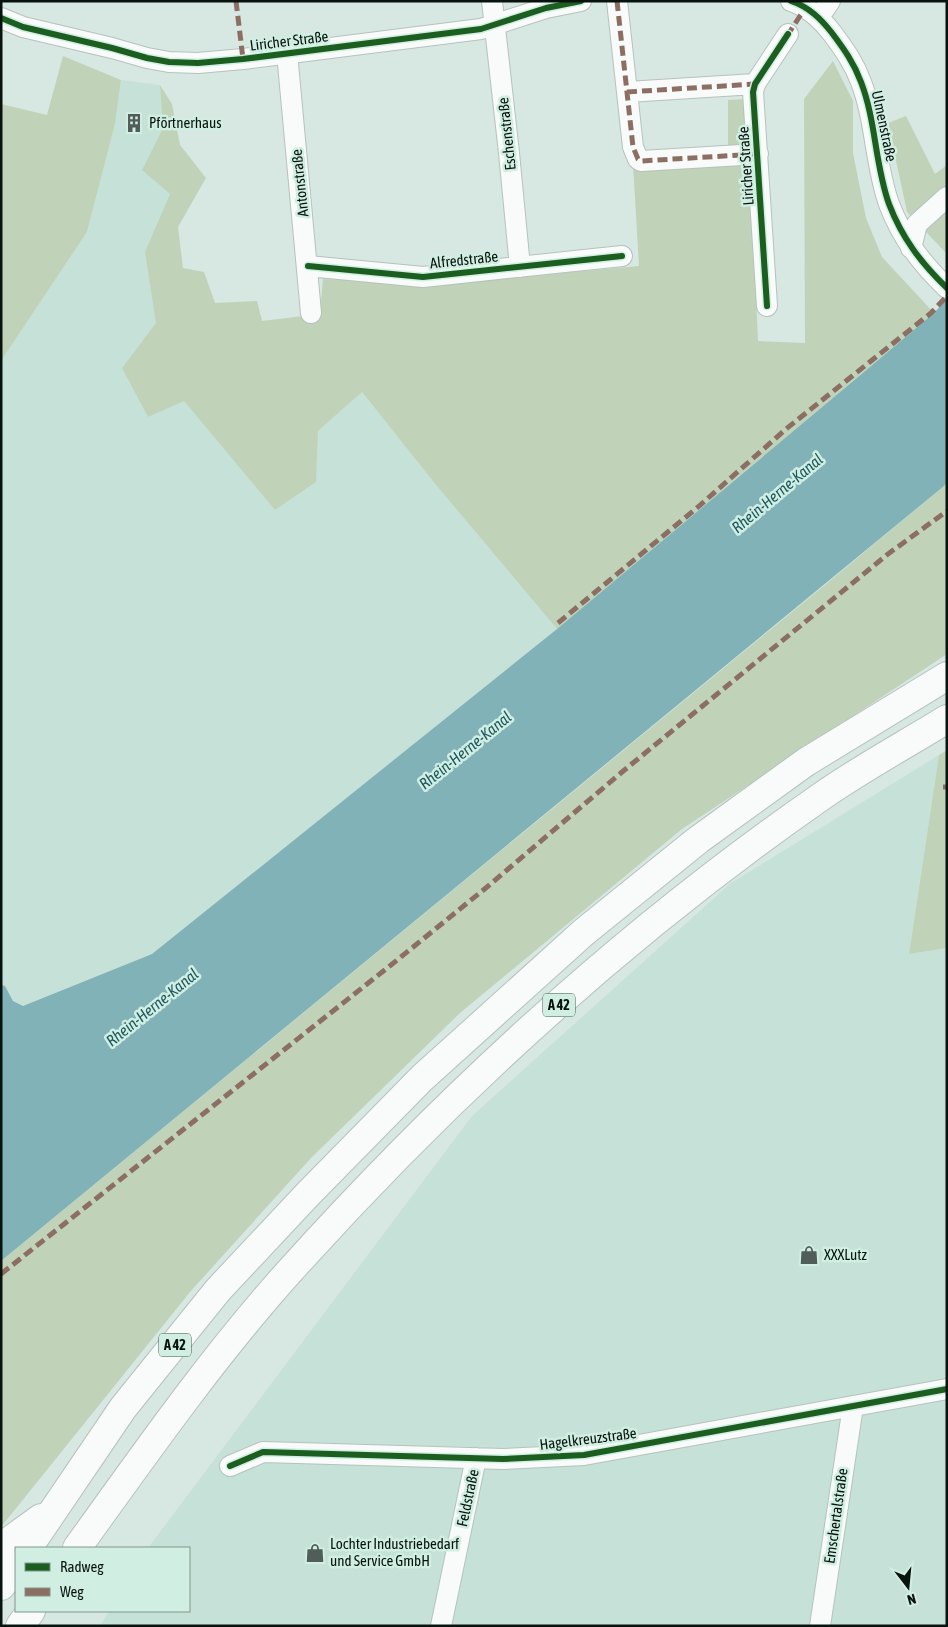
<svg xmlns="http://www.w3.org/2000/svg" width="948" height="1627" font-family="'Asap Condensed',sans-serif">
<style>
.built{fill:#c6e2d8}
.green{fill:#c0d3b9}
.water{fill:#80b2b8}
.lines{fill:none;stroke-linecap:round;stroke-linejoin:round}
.minor-casing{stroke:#b5c2bd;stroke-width:22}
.highway-casing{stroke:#b5c2bd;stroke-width:30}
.minor{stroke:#f9fbfa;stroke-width:20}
.highway{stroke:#f9fbfa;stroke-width:28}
.quiet{stroke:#8d6e63;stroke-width:5;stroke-dasharray:10 5;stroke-linecap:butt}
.cycleway-casing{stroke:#d0eee2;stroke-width:9}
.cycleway{stroke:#1b5e20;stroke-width:6}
.labels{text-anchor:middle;stroke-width:5;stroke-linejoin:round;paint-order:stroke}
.shield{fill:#d0eee2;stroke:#44554e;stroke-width:1}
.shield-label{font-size:14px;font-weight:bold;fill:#08130f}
.street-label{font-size:15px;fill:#08130f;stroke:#d0eee2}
.poi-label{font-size:15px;fill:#08130f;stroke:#d0eee2;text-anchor:start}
.water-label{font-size:16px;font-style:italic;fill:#1e5760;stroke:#d0eee2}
</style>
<rect width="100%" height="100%" fill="#d7e7e1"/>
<path class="built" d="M121,80L160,85L164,128L143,170L187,194L166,270L318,431L362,392L436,485L557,629L152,954L23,1006L13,1001L5,986L1,985V361L87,232L115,124Z
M939,755L909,954L947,948V1626H100L109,1611H189V1548H148L472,1116L731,883Z"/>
<path class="green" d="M63,56L121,80L115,124L87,232L1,361V104L47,115Z
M833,61L853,101V153L866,218L882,257L934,313L557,629L436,485L362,392L318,431L316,482L275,510L184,401L148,417L122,368L156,323L145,252L170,194L142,170L163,128L160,85L172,104L180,145L206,178L178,227L183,268L204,272L215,303L257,301L262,321L320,314L323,279L439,284L639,266L633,164L728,156V100L749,99L753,230L758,341L805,343L804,99Z
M906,116L935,174L947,165V254L907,212L888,123Z
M947,482V654L682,829L460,1013L311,1158L190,1292L1,1527V1261L820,589L944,486Z
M947,750V948L909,954L939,755Z"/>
<path class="water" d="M947,299V482L944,486L1,1261V985L5,986L13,1001L23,1006L152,954L557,629L858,377L934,313Z"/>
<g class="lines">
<g class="minor-casing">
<path id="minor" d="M492,1L509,153L520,267
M617,1L633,147L638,159L641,161L758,154
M791,1C809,7 821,19 832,33C844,49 854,63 861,82C876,121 875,165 889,204C902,238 921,263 947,288
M819,17L830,1
M1,18L23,27L112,48L147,58L169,62L198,63L243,59L481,29L546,8L581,1
M287,53L311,313
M627,92L755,84
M911,248L917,224L947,197
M308,266L423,277L622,256
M767,306L753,92L755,84L788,34
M230,1466L263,1452L503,1459L584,1455L947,1389
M441,1626L476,1458
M820,1626L853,1406"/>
</g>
<g class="highway-casing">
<path id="highway" d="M1,1547L41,1518
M28,1548L123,1408L218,1290L308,1194L422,1078L584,932L698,840L806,762L947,676
M77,1548C144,1455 211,1359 288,1273C448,1095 626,932 822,796C862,768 905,745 947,719
M1,1586L16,1565
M20,1626L31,1611"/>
</g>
<use href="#minor" class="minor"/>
<use href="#highway" class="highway"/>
<path class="quiet" d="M236,1L243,59
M617,1L633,147L638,159L641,161L758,154
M787,36L800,16L806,9
M627,92L755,84
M558,623L698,507L786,429L931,313L947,296
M943,787H947
M1,1274L391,965L487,887L622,772L888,554L947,511"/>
<g class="cycleway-casing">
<path id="cycleway" d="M791,1C809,7 821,19 832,33C844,49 854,63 861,82C876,121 875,165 889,204C902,238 921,263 947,288
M1,18L23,27L112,48L147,58L169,62L198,63L243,59L481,29L546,8L581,1
M308,266L423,277L622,256
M767,306L753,92L755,84L788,34
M230,1466L263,1452L503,1459L584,1455L947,1389"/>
</g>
<use href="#cycleway" class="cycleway"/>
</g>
<defs>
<g id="building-bare" transform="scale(1.5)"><path d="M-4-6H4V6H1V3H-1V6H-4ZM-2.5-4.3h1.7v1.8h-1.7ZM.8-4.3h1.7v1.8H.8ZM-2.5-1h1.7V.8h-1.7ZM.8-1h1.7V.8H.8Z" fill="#505d58" stroke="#d0eee2" stroke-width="2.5" paint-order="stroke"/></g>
<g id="shop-bare" transform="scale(1.5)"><path d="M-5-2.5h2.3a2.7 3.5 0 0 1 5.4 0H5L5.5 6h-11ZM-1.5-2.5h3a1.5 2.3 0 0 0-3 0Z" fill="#505d58" stroke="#d0eee2" stroke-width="2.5" paint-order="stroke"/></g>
</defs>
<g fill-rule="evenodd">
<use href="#building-bare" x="134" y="123"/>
<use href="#shop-bare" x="809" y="1255"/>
<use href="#shop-bare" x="315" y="1553"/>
</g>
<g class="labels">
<g class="shield">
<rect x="543" y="993.5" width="32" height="23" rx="4"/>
<rect x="159" y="1333.5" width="32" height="23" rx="4"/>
</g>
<g class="shield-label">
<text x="559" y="1010">A 42</text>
<text x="175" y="1350">A 42</text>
</g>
<g class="street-label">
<text transform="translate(289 41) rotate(-7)" y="5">Liricher Straße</text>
<text transform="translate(884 126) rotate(78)" y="5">Ulmenstraße</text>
<text transform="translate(507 134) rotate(-96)" y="5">Eschenstraße</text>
<text transform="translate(746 166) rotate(-94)" y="5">Liricher Straße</text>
<text transform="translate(300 183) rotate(-96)" y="5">Antonstraße</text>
<text transform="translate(464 260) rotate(-6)" y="5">Alfredstraße</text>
<text transform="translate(588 1439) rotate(-7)" y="5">Hagelkreuzstraße</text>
<text transform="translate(468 1498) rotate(-78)" y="5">Feldstraße</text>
<text transform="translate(836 1516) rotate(-82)" y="5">Emschertalstraße</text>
</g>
<g class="poi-label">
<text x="149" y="128">Pförtnerhaus</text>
<text x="824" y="1260">XXXLutz</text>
<text x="330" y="1549">Lochter Industriebedarf<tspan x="330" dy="17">und Service GmbH</tspan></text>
</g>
<g class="water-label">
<text transform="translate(777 493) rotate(-40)" y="6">Rhein-Herne-Kanal</text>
<text transform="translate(465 750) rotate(-39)" y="6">Rhein-Herne-Kanal</text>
<text transform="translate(152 1007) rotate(-39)" y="6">Rhein-Herne-Kanal</text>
</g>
</g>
<rect width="948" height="1627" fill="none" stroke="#08130f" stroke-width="5"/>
<rect x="15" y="1547" width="175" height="65" fill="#d0eee2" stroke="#80968e"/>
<rect x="25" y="1563" width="25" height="8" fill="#1b5e20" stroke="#80968e"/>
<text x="60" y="1572" font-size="15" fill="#08130f">Radweg</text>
<rect x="25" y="1588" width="25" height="8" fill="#8d6e63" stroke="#80968e"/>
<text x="60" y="1597" font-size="15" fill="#08130f">Weg</text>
<g transform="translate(908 1587) rotate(164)" stroke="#d0eee2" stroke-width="4" paint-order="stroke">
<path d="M0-4L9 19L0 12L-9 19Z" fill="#08130f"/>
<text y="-8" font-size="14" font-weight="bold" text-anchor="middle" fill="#08130f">N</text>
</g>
</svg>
